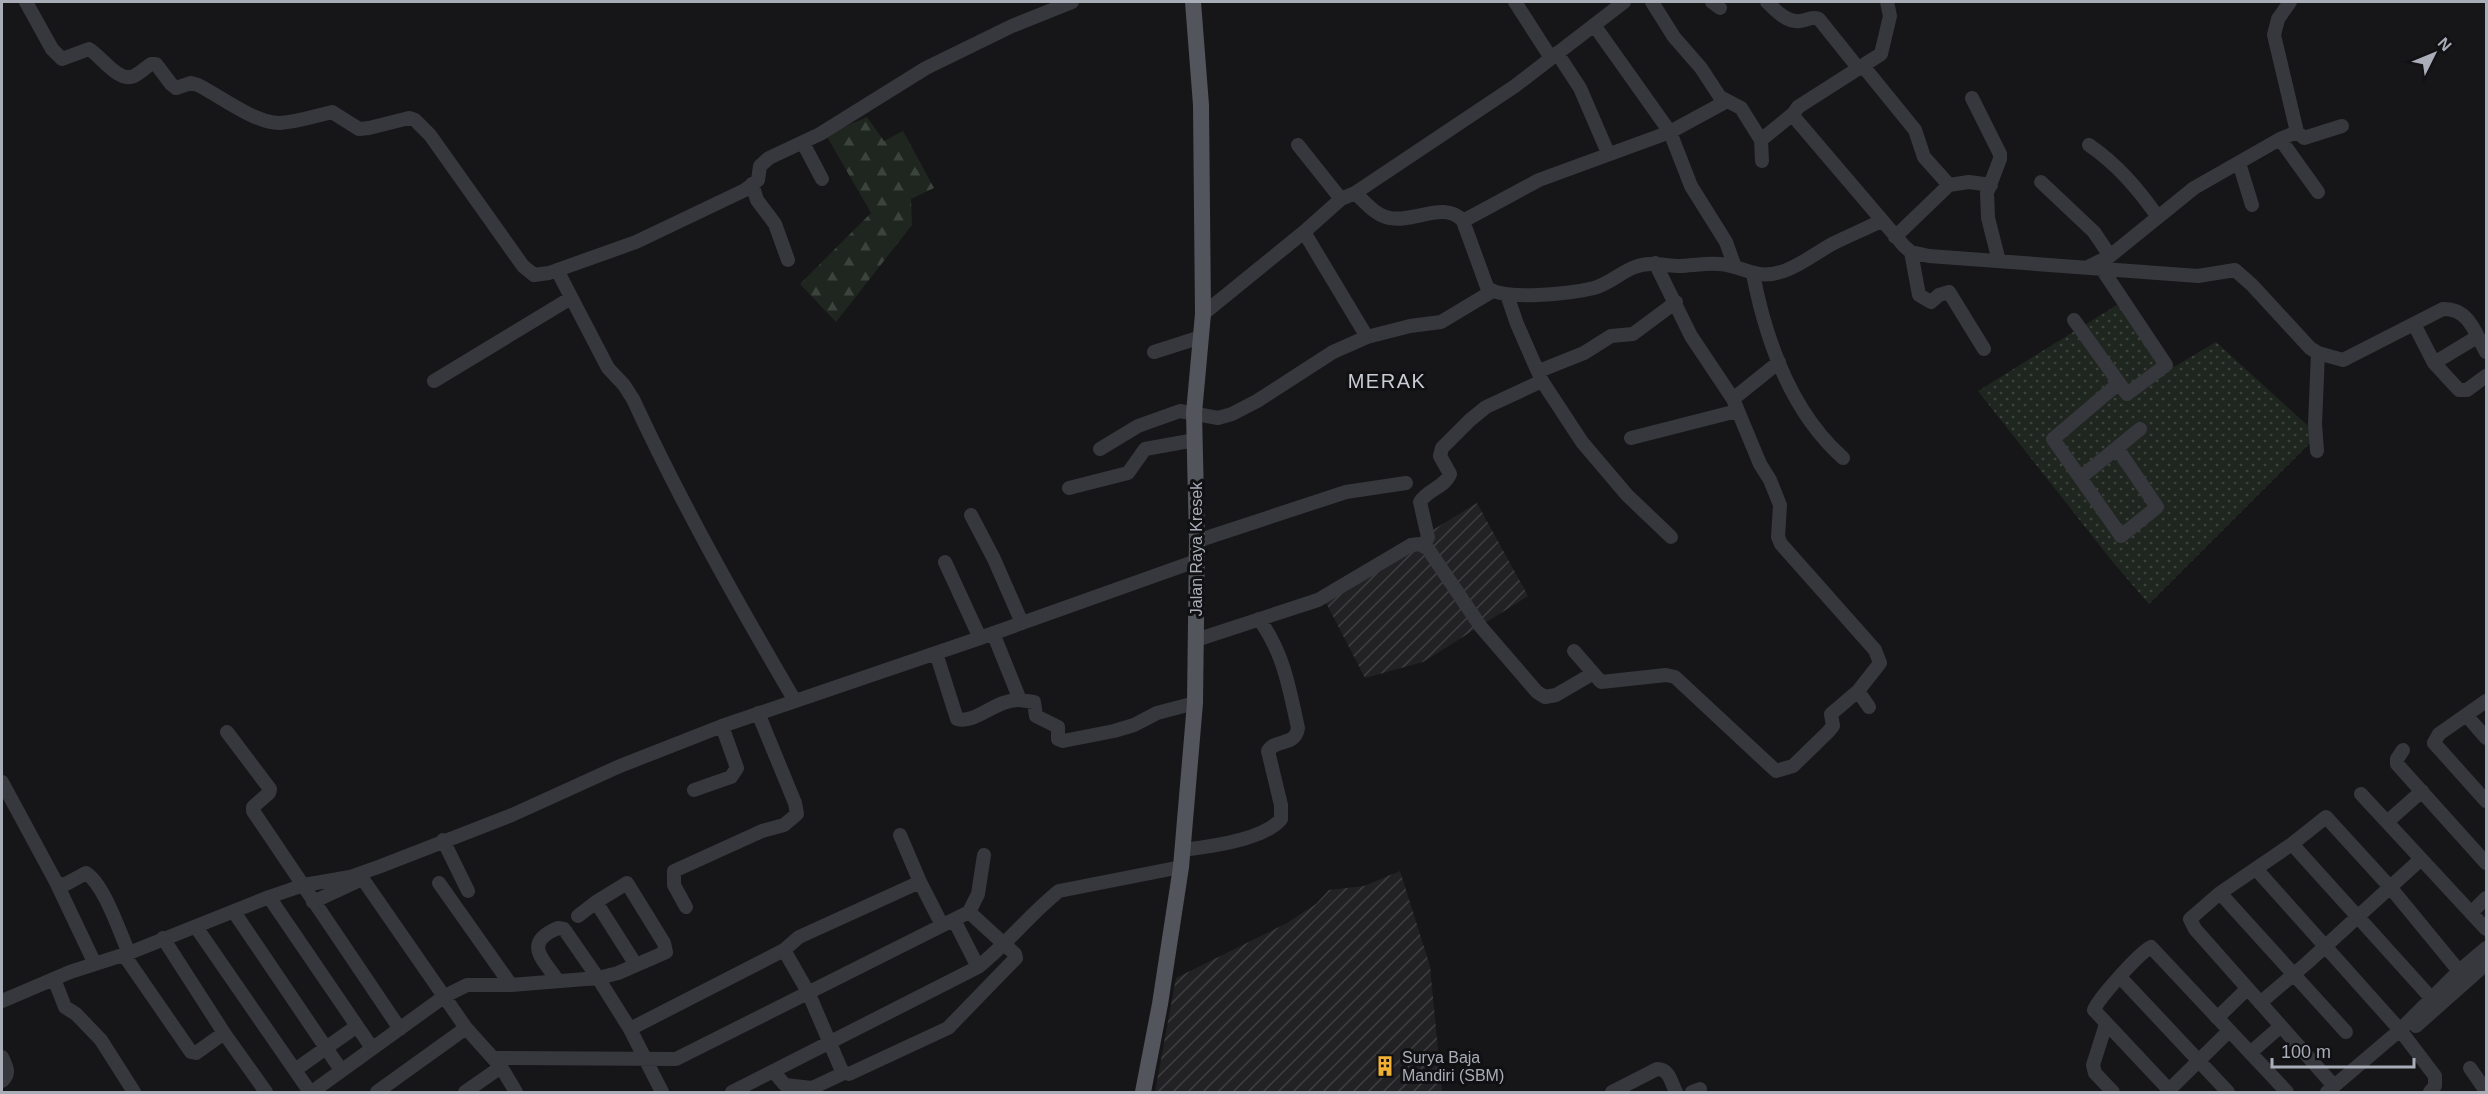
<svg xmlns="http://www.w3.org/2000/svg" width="2488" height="1094" font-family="Helvetica,sans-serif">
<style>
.industrial{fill:url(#industrial-furrows)}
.grass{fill:url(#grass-dots)}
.forest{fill:url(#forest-firs)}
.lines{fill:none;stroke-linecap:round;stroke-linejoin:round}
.minor{stroke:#37383d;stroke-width:14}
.major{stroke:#53555c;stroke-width:16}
.labels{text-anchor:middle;stroke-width:6;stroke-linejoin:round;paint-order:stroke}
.street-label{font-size:16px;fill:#a8adb8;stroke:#111113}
.poi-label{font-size:16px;fill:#a8adb8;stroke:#111113;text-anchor:start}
.quarter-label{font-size:20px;letter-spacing:1.5px;fill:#c9ccd4;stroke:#111113}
</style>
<defs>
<pattern id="industrial-furrows" width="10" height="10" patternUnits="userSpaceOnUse" patternTransform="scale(1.5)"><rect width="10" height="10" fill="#222225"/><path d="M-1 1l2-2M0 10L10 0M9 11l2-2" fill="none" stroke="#3f3f43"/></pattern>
<pattern id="grass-dots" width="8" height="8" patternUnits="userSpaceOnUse" patternTransform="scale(1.5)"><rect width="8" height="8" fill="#1e261f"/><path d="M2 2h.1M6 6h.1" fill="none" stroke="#3c433d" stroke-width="1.8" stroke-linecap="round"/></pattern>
<pattern id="forest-firs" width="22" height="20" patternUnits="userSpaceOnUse" patternTransform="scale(1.5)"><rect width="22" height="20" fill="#1e261f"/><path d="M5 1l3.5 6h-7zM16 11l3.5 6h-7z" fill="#3c433d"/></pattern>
</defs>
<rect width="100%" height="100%" fill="#161618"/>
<path class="industrial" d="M1477,503L1528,596L1423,662L1365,678L1323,597Z
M1400,871L1430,966L1442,1092H1155L1176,978L1287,923L1316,904L1329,890L1364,886Z"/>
<path class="grass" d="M2117,305L2174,367L2216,342L2318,435L2149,604L2112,561L1978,391Z"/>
<path class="forest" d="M867,117L884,141L903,131L934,188L911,199L912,225L836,322L800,284L871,213L826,135Z"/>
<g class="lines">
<path class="minor" d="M26,2L52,49L62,59L89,49C101,56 118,83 134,76C140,73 145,68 151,64H156L171,84L176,88L191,83L198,85C220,96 256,124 280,123C298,122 315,116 332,112L359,129L369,128L409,118L415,120L430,135L523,266L534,275L549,273L636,242L745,190L758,180L760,166L769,158L820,134L926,68L1012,26L1072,2
M1515,2L1551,58
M1652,2L1674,37L1701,68L1720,97L1741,108L1761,140L1762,161
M1712,2L1720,8
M1767,2C1775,10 1787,23 1800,21C1808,20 1811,16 1819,19L1859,69
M1887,2L1890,16L1881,54L1798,107L1794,113V117L1904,246L1911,252L1929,256L2198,276L2235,270L2252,285L2310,348L2318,353L2343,360L2443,309C2469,308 2475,333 2486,352
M2290,2L2278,19L2274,35L2297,132L2304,138L2342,126
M1594,25L1670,132L1691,186L1726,242L1735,267
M1557,53L1580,88L1608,153
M1863,66L1915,130L1924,157L1949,185L1969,182L1991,185
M1972,98L2000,154V159L1987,193L1988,218L1999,261
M2280,139L2318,192
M1761,140L1794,113
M803,143L822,179
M1298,145L1341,199
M2089,145C2118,165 2138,189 2158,217
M2239,163L2252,205
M2041,182L2094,232L2110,256
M752,184L757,200L775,224L788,260
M1355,193C1365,202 1376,216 1390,218C1414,223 1445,200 1463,221L1487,287C1501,302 1574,293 1594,288C1609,284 1621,272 1635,267C1650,261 1665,266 1680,266C1699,265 1717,261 1735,267C1753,273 1764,278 1784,271C1801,265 1816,253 1832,244C1848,236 1865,229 1881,221
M1463,221L1539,180L1670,132L1727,101
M1304,232L1367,337
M1895,237L1949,185
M1911,252L1919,295L1931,302L1939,295L1949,292L1984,349
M2088,267L2110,256L2194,188L2280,139L2297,132
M557,270L608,368L624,385L633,399C681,503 737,602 795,701
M1753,274C1766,341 1791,412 1843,458
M1507,295L1517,324L1542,381L1582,442L1627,495L1671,537
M1203,314L1304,232L1341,199L1355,193L1515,86L1624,2
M2074,320L2127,394L2166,365L2102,269
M2414,324L2434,363L2459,390H2467L2486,376
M1154,352L1201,337
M2434,363L2477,337
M1539,371L1584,353L1611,336L1633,334L1676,302
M434,381L571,298
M1733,399L1779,362
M1631,438L1737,411
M2117,448L2157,507L2121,536L2053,439L2119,383
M1100,449L1138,426L1180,411L1218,418L1232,414L1257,401L1333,352L1367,337L1410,326L1441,322L1491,292
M2317,451L2315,424L2318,353
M2080,478L2140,429
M1069,488L1128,473L1145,449L1195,440
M971,515L994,559L1022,623
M1197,541L1346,492L1406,483
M1424,546L1428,537L1420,502C1427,490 1445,487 1450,474L1440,456L1442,448L1470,420L1486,407L1542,381
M945,562L980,638
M993,633L1020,700L1034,702L1036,716L1058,727V739L1063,741L1114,731L1134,725L1157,713L1195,703
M1196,640L1318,600L1411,545L1420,544L1428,549L1481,627L1537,692L1545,697L1556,695L1592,674
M1574,651L1601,682L1666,675L1675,677L1776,771L1793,766L1828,732L1833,726L1831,714L1858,691L1880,663L1875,650L1781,544L1778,537L1780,505L1770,480L1760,464L1733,399L1691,336L1655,263
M936,653L957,719C977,724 995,699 1020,700
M1858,691L1869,707
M2486,701L2439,734L2434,743L2486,801
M2467,716L2486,738
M227,732L270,789L269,793L253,807V811L400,1029
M2403,750L2397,759V764L2486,863
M2,782L56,882L64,885L86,873C104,884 120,933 129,953
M694,790L731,777L737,768L722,726
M2361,794L2486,929
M2387,822L2422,791
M900,835L920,882
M443,840L468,891
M2292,844L2432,999
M1182,850C1208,847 1264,840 1281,819V805L1268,751C1276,738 1295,747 1298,728C1289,687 1284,654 1259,619
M2256,869L2400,1030L2435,1076V1086L2430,1092
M361,873L362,878L466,1028L501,1067L516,1092
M56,882L95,964
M439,883L511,985
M2220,893L2346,1032
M269,897L372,1048
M313,902L360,880
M686,907L674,885V871L762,831L784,825L797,814L795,803L758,713
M234,912L341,1070
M969,912L978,894L984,855
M2471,913L2486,898
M578,916L596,902
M954,920L978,967
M196,927L310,1092
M163,938L224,1033L266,1092
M124,955L191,1052L196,1053L224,1033
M2120,977L2228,1092
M54,979L65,1007L76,1014L101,1040L134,1092
M558,981C543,959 522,943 558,928L564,929L598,978L630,1029L662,1092
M2,1001L70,972L129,953L269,897L304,885L350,877L381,866L512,815L620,766L722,726L980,638L1196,561
M2260,1003L2307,963L2421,859
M2217,1018L2247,989
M2106,1024L2093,1065L2095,1073L2113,1092
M2416,1026L2486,964
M630,1029L784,950L799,937L920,882L942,925
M2250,1053L2281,1026
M2,1057C6,1066 11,1073 2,1081
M493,1058L676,1059L969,912L1015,954L1016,958L948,1028L849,1074L844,1073L841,1069L808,992L784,950
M2470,1068L2486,1091
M295,1070L357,1026
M773,1071L785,1085L812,1088L844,1073
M2334,1086L2195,929L2190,919L2220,893L2292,844L2326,817L2390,887L2459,971
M2169,1090L2229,1031
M312,1092L445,996L467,985H511L598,978L618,973L666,952L664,943L627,883L596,902L636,965
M377,1092L466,1028
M465,1092L501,1067
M732,1092L978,967C1007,944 1030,914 1059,891L1181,867
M1612,1092L1657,1069C1670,1069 1671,1083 1676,1092
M1692,1092L1700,1089
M2171,1092L2094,1010C2098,999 2139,953 2151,947L2287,1092
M2327,1092L2400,1030L2459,971L2486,948"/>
<path class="major" d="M1143,1092L1160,1004L1181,867L1195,703L1197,541L1194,413L1203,314L1201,105L1193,2"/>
</g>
<defs>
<g id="building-bare" transform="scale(1.62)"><path d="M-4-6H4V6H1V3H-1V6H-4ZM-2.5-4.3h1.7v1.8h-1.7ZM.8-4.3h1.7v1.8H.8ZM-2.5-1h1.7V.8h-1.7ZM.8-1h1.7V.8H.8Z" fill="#f2b134" stroke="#111113" stroke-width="2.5" paint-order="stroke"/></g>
</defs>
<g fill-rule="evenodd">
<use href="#building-bare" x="1385" y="1066"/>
</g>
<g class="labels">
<g class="street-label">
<text transform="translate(1196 549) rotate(-90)" y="6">Jalan Raya Kresek</text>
</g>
<g class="poi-label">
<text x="1402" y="1063">Surya Baja<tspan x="1402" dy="18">Mandiri (SBM)</tspan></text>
</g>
<g class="quarter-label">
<text x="1387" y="388">MERAK</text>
</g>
</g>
<rect width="2488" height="1094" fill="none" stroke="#a8adb8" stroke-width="6"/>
<g transform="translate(2434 54) rotate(47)" stroke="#111113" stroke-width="4.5" paint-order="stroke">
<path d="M0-4.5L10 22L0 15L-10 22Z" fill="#a8adb8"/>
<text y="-9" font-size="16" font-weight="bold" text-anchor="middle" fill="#a8adb8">N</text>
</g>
<path d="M2272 1058v9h142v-9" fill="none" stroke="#a8adb8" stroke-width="3"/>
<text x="2281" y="1058" font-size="18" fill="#a8adb8" stroke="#111113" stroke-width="4.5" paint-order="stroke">100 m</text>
</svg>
